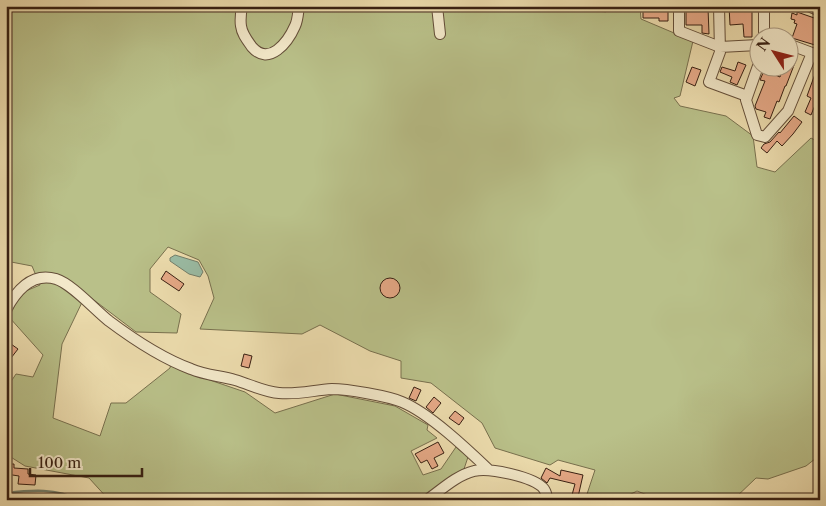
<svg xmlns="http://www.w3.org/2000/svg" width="826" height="506" font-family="'Libre Caslon Text',serif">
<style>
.green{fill:#b9c089;stroke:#78704e}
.water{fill:#9abda6;stroke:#727e6b}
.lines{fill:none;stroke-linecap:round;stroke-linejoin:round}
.stream{stroke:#727e6b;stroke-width:2.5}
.building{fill:#e7aa88;stroke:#371f12}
.minor-casing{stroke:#644e39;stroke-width:12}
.minor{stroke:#f3e9ca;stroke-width:10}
</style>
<rect width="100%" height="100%" fill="#edddae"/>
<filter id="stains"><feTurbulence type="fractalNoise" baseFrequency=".004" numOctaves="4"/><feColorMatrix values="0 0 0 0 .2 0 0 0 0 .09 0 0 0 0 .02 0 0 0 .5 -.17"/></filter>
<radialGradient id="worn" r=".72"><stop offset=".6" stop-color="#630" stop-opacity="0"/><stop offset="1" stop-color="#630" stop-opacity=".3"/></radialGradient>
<path class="green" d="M6,6H578L579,9L606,12L607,6H640L641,19L693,41L680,96L674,98L680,106L726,116L753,136L757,167L775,172L811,138L820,143V455L806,466L768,479L756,478L733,500H660L637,491L619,500H585L595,470L558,460L550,465L495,448L482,423L431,383L401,378V361L370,351L320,325L302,334L200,329L214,298L208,276L199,260L168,247L150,269V292L181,314L177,333L136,332L86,294L62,344L53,418L100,436L111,403H126L170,368L171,363L195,375L245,392L275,413L335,394L395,406L428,425L427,430L437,438L411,451L423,475L441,469L456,447L468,457L464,469L434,488L441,500H109L89,478L25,466L6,454V389L16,374L33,377L43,355L9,317L21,293L40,285L32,266L6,261Z"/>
<path class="water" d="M175,255L198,262L203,272L200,277L189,274L170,261V258Z"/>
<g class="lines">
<path class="stream" d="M6,493C32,490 56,488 79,500"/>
</g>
<path class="building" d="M658,6H668V21H659V18H643V10L658,9Z
M686,6H704V8H708L709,34L702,33V25H686Z
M729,6H736V10L752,9V37H744L743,24L730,25Z
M797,12L820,20V30L815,45L792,38L797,24L794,23L795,20L791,19L792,13L797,15Z
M788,58L796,60L786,86H785L779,102L777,101L770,119L764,117L766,112L756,109L755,106L765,81L760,80L763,73L767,74L768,72L780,77L783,68H788Z
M738,62L746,65L737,85L730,82L732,77L720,72L722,67L735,71Z
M819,63L820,93L811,115L805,112L811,98L807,96Z
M692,67L701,70L695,86L686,82Z
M794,116L802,122L793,134L782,146L777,141L767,153L761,148L764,144L770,142L779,132L780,133Z
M166,271L184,284L179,291L161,279Z
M380 288a10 10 0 1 1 20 0a10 10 0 1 1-20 0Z
M11,344L18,349L11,358L6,354V351Z
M244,354L252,356L249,368L241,366Z
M414,387L421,390L416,401L409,398Z
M434,397L441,403L433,413L426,407Z
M455,411L464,418L459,425L449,418Z
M438,442L444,453L434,458L438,466L432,469L427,460L421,463L415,454Z
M6,464H14V468L28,469V474L36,475L35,485L18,484L19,476L6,474Z
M546,468L560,476L561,470L583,475L578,497L572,495L575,484L550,478L547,483L541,478Z"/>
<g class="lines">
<g class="minor-casing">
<path id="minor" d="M242,6C241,12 240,20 241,26C242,34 247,40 252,47C269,67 288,42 295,26C298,20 298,12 299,6
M437,6L440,34
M679,6V31L720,47L758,45
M719,6L720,52L709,82L747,96
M764,6V38
M808,6L820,11
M788,44L820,56
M758,66L746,100L757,135L765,137L788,111L812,53
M6,310C16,291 32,272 56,279C72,284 95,310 109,321C133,339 164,359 191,369C205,375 221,376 235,380C249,384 264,392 279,393C297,395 314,390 332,389C347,389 388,396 402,402C429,413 467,449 489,470
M6,498L8,500
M427,500C441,490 457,475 474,471C488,467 535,477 544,489C546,492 547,496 547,500
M810,500L820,499"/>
</g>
<use href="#minor" class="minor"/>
</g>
<rect width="826" height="506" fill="none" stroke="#edddae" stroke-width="25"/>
<rect x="8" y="8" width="811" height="491" fill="none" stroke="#371f12" stroke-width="2.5"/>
<rect x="12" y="12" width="801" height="481" fill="none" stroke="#371f12"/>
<g transform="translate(774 52) rotate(306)"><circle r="24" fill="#f3e9ca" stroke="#a89880"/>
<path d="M0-4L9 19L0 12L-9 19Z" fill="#8f2418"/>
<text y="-8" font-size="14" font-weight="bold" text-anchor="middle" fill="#371f12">N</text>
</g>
<path d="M30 468v8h112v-8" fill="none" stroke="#371f12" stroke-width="2.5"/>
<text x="38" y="468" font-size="15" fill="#371f12" stroke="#f3e9ca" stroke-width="4" paint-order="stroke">100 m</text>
<rect width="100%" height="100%" filter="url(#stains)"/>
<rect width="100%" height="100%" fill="url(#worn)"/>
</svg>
